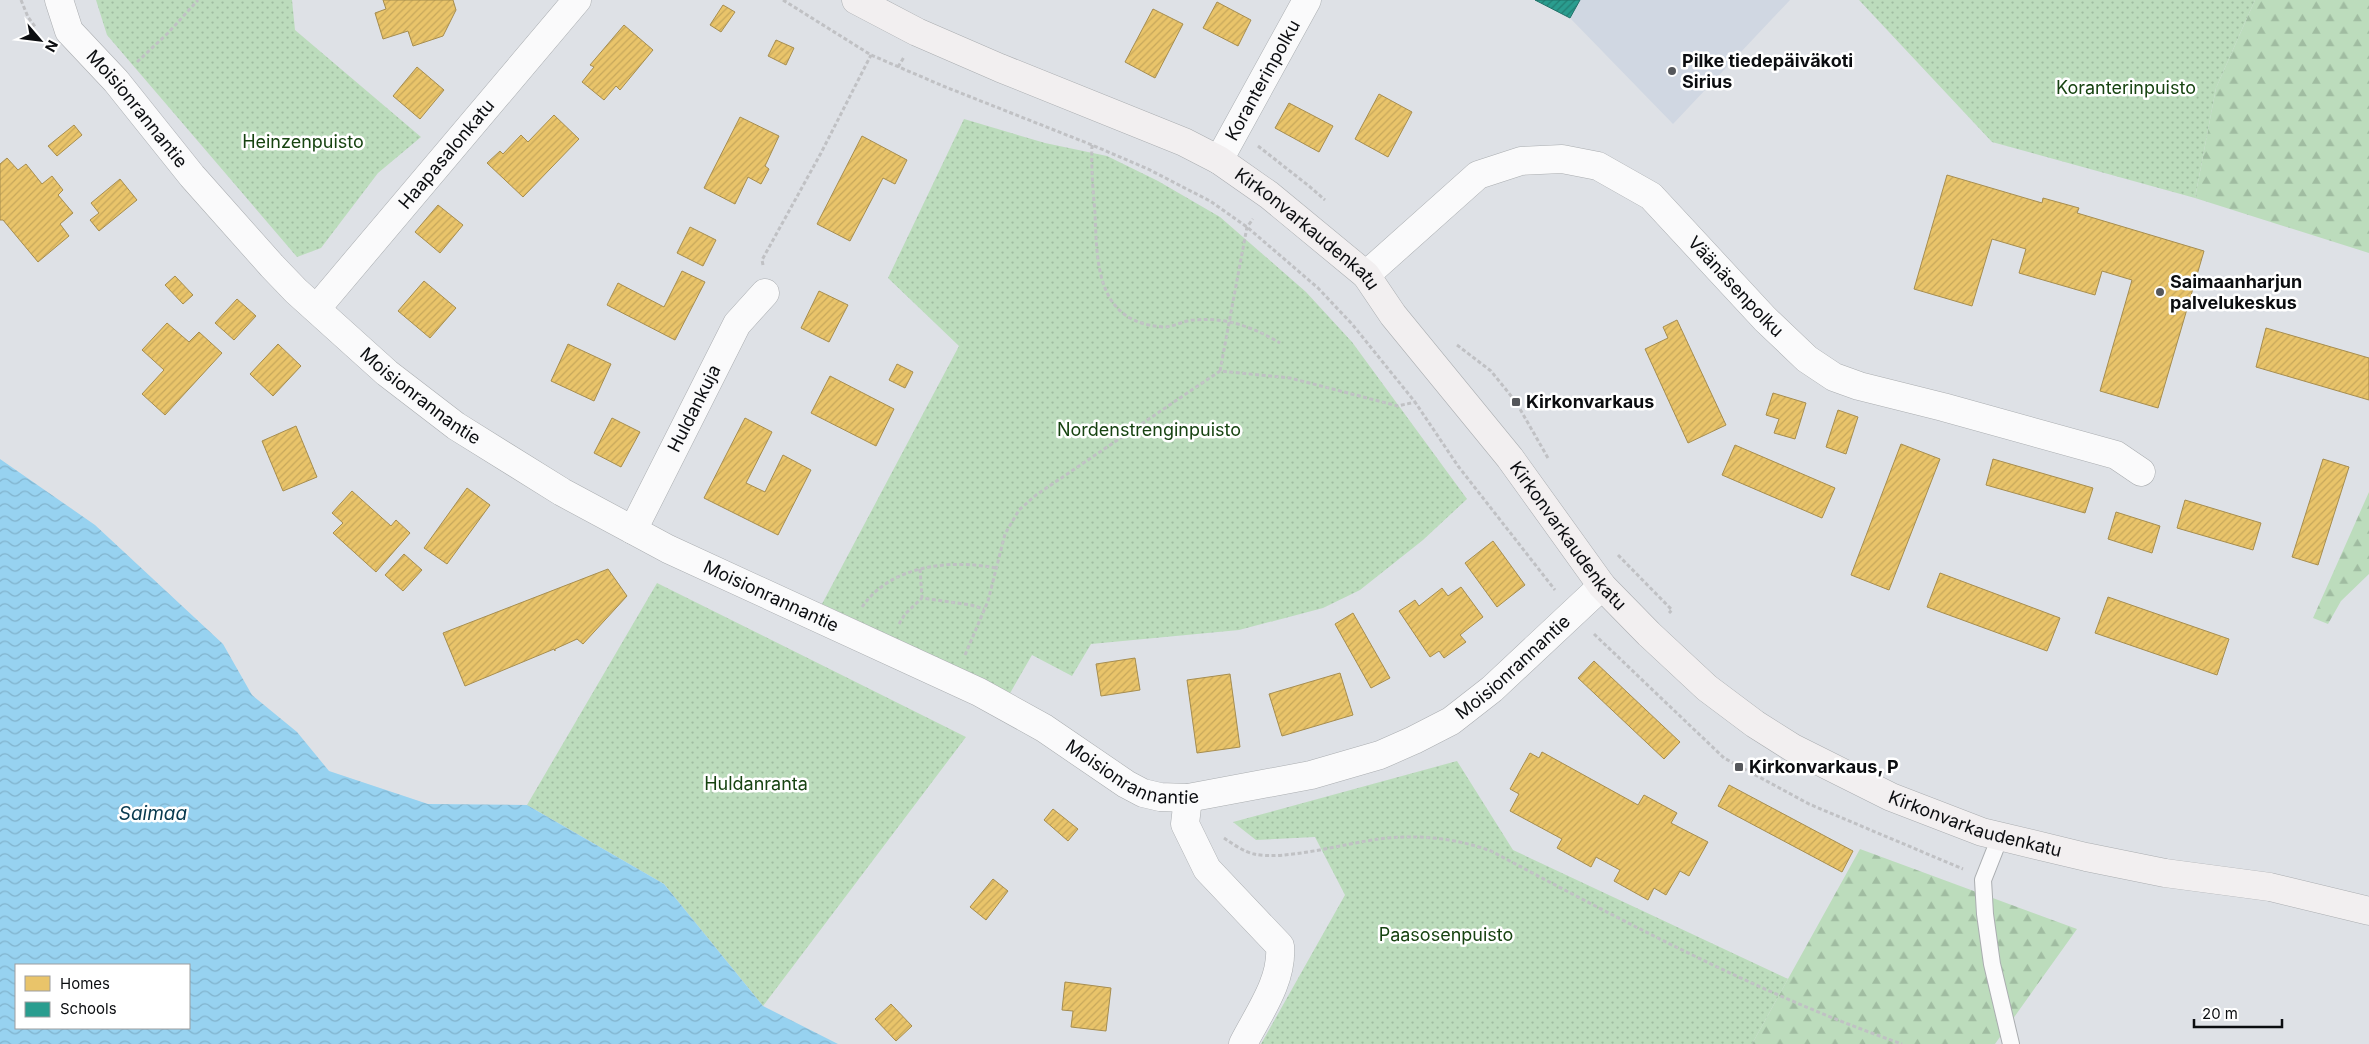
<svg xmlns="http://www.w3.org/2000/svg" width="2369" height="1044" font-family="Inter,sans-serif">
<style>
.built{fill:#d0d7e2}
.forest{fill:url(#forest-firs)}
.park{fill:url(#park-dots)}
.water{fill:url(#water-waves);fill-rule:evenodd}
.homes{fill:url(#homes-hatch);stroke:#a68d4f}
.schools{fill:url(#schools-hatch);stroke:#217269}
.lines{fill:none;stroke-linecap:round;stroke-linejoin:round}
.lane-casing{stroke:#aaadb0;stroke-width:18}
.street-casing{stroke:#aaadb0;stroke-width:29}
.secondary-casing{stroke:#aaadb0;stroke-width:29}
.path{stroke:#c0c1c4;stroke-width:3;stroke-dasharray:4 2.5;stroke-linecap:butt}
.lane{stroke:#fafafb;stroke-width:16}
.street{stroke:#fafafb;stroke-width:28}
.secondary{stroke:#f2eff0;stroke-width:28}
.poi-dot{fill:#55575b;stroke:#fff;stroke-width:2}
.labels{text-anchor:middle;stroke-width:5;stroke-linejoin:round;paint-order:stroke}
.poi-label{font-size:18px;font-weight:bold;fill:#0b0d10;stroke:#fff;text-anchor:start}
.street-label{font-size:18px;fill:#0b0d10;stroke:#fff}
.park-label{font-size:18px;fill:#174311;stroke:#fff}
.water-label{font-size:19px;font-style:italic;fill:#07394e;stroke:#fff}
</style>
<defs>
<pattern id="forest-firs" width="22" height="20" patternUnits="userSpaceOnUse" patternTransform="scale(1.25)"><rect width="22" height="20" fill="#bcdcbc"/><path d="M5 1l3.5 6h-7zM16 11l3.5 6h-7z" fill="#a0bca1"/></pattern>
<pattern id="park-dots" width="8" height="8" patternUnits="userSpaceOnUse" patternTransform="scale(1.25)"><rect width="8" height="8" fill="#bcdcbc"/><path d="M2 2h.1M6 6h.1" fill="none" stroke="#a0bca1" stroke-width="1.8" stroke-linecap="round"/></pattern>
<pattern id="water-waves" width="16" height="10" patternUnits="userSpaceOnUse" patternTransform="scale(1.25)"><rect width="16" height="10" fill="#97d2f0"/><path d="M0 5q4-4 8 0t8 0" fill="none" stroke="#81b3cd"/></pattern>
<pattern id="homes-hatch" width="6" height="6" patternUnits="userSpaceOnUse" patternTransform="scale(1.25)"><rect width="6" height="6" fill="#e9c46a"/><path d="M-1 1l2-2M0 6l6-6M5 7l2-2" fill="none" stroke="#c6a75b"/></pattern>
<pattern id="schools-hatch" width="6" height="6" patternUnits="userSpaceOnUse" patternTransform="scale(1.25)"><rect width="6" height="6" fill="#2a9d8f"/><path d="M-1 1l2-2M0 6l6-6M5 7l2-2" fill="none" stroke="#227e73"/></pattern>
</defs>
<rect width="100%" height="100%" fill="#dee1e6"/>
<path class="built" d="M1535,0H1790L1673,124L1570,18Z"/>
<path class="forest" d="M2255,0H2369V253L2195,198L2216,88Z
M2369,492V574L2341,601L2328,624L2313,618Z
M1860,849L2077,929L1995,1044H1752Z"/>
<path class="park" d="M96,0H292L295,30L421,137L378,173L321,248L297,257L107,35Z
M1859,0H2255L2216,88L2195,198L1992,142Z
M964,119L1045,143L1107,156L1158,181L1220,217L1306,292L1352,342L1467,499L1423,540L1360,590L1323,608L1239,630L1091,644L1072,676L1032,655L1009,695L949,663L822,604L959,346L888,278Z
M657,583L966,737L763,1006L664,884L527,805Z
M1457,761L1513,850L1788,979L1752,1044H1261L1345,895L1315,837L1256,840L1233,822Z"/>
<path class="water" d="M0,459L95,525L223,644L252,695L297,732L329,771L428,804L527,805L664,884L763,1006L838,1044H0ZM189,965V1028H16V965Z"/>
<path class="homes" d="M383,0H453L456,10L443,36L413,46L408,31L383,39L375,13L386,9Z
M1217,2L1251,20L1238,46L1203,28Z
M723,5L735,12L721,32L710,25Z
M1153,9L1183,24L1155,78L1125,62Z
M624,25L653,50L620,90L616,86L604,100L582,82L594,67L590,65Z
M776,40L794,48L786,65L768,56Z
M417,67L444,90L420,119L393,96Z
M1379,94L1412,112L1388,157L1355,139Z
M1289,103L1333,126L1319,152L1275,128Z
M554,115L579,139L523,197L487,163L500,151L503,154L521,135L528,142Z
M740,117L779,136L765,166L769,169L761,184L748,177L735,204L704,188Z
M74,125L82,135L57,156L48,146Z
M862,136L907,160L895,184L883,178L850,241L817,224Z
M7,158L18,170L26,164L42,184L52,176L63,190L58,195L73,213L60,224L69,236L38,262L3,220H0V164Z
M1947,175L2042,203L2043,198L2079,208L2077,213L2204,251L2158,408L2100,391L2132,280L2102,271L2095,295L2019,273L2026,249L1992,239L1972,306L1914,289Z
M120,179L137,200L99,231L90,220L99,213L91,203Z
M438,205L463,225L440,253L415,232Z
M690,227L716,240L703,266L677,253Z
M682,271L705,282L675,340L607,305L618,283L664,307Z
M175,276L193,295L183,304L165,285Z
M424,281L456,308L430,338L398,311Z
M819,291L848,305L829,342L801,328Z
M237,299L256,316L234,340L215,323Z
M1677,320L1726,425L1688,443L1645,349L1668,338L1663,327Z
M167,323L189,342L199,332L222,353L165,415L142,394L164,370L142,350Z
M2266,328L2369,358V400L2256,367Z
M278,344L301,366L273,396L250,374Z
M568,344L611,364L594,401L551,381Z
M897,364L913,372L905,388L889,380Z
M830,376L894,409L876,446L811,413Z
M1773,393L1806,403L1795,439L1774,433L1779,419L1766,415Z
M1838,410L1858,417L1846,454L1826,447Z
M612,418L640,432L621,467L594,453Z
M745,418L772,432L746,483L765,492L783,455L811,470L778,535L704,498Z
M296,426L317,477L283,491L262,441Z
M1901,444L1940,459L1889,590L1851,575Z
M1735,445L1835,488L1822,518L1722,475Z
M1993,459L2093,488L2085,513L1986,485Z
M2323,459L2349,467L2318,565L2292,557Z
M467,488L490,505L447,564L424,548Z
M352,491L391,526L396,520L410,533L376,572L333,533L343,523L332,513Z
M2185,500L2261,523L2253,550L2177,528Z
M2116,512L2160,526L2152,553L2108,539Z
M1493,541L1525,585L1497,607L1465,563Z
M404,554L422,570L403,591L385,575Z
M608,569L627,596L583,644L577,639L555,649V651L554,649L465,686L443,633Z
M1940,573L2060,618L2047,651L1927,607Z
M1461,587L1483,617L1460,635L1466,642L1444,658L1439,651L1430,657L1399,611L1415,600L1419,606L1442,588L1448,596Z
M2108,597L2229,639L2217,675L2095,633Z
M1353,613L1390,678L1371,688L1335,624Z
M1135,658L1140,690L1101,696L1096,664Z
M1594,661L1680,742L1664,759L1578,678Z
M1340,673L1353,715L1282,736L1269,694Z
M1230,674L1240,747L1197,753L1187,680Z
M1542,752L1638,805L1644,795L1677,813L1671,823L1708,842L1689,876L1680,871L1666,895L1654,888L1648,900L1614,881L1620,870L1596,857L1591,867L1557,848L1562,839L1510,811L1519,794L1510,789L1530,753L1539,758Z
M1729,785L1853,851L1842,872L1718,806Z
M1053,809L1078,829L1068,841L1044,820Z
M993,879L1008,891L986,920L970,907Z
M1065,982L1111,988L1106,1031L1071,1027L1073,1011L1062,1010Z
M891,1004L912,1026L896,1041L875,1019Z"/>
<path class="schools" d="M1535,0H1580L1570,18Z"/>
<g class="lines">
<g class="lane-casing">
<path id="lane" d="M2000,837L1983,880L1985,914L1992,964L2011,1044"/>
</g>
<g class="street-casing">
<g id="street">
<path id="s1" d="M59,0L69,31L116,81L192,176L272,266L296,291L387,373L456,426L562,492L668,549L979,692L1044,728L1126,784L1143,793L1160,797L1188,798L1311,775L1380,755L1414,740L1451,721L1492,689L1602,586"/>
<path id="s2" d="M1219,160L1307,0"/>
<path id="s3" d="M1366,275L1478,175L1521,161L1562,159L1598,166L1651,196L1765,319L1807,359L1834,377L1859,386L1943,407L2116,455L2141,472"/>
<path id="s4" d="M317,308L577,0"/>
<path id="s5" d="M633,530L737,324L765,293"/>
<path d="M1188,798L1185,824L1207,869L1280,946C1283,981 1258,1014 1243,1044"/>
</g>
</g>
<g class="secondary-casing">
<g id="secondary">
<path id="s6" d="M856,0L917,32L1000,68L1184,142L1219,160L1269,195L1366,275L1393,315L1510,458L1602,586L1649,634L1707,688L1755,724L1793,748L1891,797L1982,832L2086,857L2165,873L2270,887L2369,911"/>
</g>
</g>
<path class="path" d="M21,0L28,17L36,28
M783,0L871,55L943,86L1092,145L1148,169L1210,201L1247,227L1318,288L1352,324L1415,402L1458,466L1555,590
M137,62L168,33L198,0
M898,67L904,57
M1092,145C1091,167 1093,190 1095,213C1097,266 1097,323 1164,327C1174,327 1184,320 1194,320C1226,317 1253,327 1280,343
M1258,146L1309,186L1325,200
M763,265L762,260L821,153L871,55
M1457,345L1491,371L1516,402L1548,458
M1220,371L1247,227L1253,219
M1618,555L1672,610L1669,613
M920,569L922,598L971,605L984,609
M862,607C891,565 950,559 996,568
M899,624L905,614L922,598
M1594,634L1724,758L1809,804L1963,869
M965,655L988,601L1005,534L1019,510L1036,495L1220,371L1290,378L1398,406L1415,402
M1224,838C1233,844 1244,852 1254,854C1284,861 1347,843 1379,839C1418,834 1455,838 1491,851C1625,922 1759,994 1902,1044"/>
<use href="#lane" class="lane"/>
<use href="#street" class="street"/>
<use href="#secondary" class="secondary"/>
</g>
<g class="poi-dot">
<circle cx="1672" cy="71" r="5"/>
<circle cx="2160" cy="292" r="5"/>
<rect x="1511" y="397" width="10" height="10" rx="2.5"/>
<rect x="1734" y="762" width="10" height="10" rx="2.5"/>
</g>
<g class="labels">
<g class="poi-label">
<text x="1682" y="67">Pilke tiedepäiväkoti<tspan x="1682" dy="21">Sirius</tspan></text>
<text x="2170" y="288">Saimaanharjun<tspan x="2170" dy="21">palvelukeskus</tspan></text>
<text x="1526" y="408">Kirkonvarkaus</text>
<text x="1749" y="773">Kirkonvarkaus, P</text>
</g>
<g class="street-label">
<text dy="6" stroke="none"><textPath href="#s2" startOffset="91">Koranterinpolku</textPath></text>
<text dy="6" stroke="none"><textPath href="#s1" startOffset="136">Moisionrannantie</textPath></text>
<text dy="6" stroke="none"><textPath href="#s4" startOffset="201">Haapasalonkatu</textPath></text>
<text dy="6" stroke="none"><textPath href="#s6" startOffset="509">Kirkonvarkaudenkatu</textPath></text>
<text dy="6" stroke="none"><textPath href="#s3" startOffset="458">Väänäsenpolku</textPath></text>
<text dy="6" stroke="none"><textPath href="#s1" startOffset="541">Moisionrannantie</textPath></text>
<text dy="6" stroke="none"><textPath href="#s5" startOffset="136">Huldankuja</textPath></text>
<text dy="6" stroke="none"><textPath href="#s6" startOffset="914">Kirkonvarkaudenkatu</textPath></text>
<text dy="6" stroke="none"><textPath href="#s1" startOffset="946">Moisionrannantie</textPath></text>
<text dy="6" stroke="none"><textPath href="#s1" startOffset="1771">Moisionrannantie</textPath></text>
<text dy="6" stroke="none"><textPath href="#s1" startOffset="1351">Moisionrannantie</textPath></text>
<text dy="6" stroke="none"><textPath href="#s6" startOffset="1424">Kirkonvarkaudenkatu</textPath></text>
</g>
<g class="park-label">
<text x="2126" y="94">Koranterinpuisto</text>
<text x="303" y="148">Heinzenpuisto</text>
<text x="1149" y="436">Nordenstrenginpuisto</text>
<text x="756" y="790">Huldanranta</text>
<text x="1446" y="941">Paasosenpuisto</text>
</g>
<g class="water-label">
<text x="153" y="820">Saimaa</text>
</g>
</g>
<rect x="15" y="964" width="175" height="65" fill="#ffffff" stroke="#9d9e9f"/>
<rect x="25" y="976" width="25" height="15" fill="#e9c46a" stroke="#9d9e9f"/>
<text x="60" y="989" font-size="15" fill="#0b0d10">Homes</text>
<rect x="25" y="1002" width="25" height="15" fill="#2a9d8f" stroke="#9d9e9f"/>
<text x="60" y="1014" font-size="15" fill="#0b0d10">Schools</text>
<g transform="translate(40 40) rotate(118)" stroke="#ffffff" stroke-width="4" paint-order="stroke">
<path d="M0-4L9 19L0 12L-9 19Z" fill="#0b0d10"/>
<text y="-8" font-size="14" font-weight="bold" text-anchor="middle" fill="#0b0d10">N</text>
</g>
<path d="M2194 1019v8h88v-8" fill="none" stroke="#0b0d10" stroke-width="2.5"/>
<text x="2202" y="1019" font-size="15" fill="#0b0d10" stroke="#ffffff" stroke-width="4" paint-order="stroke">20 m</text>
</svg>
